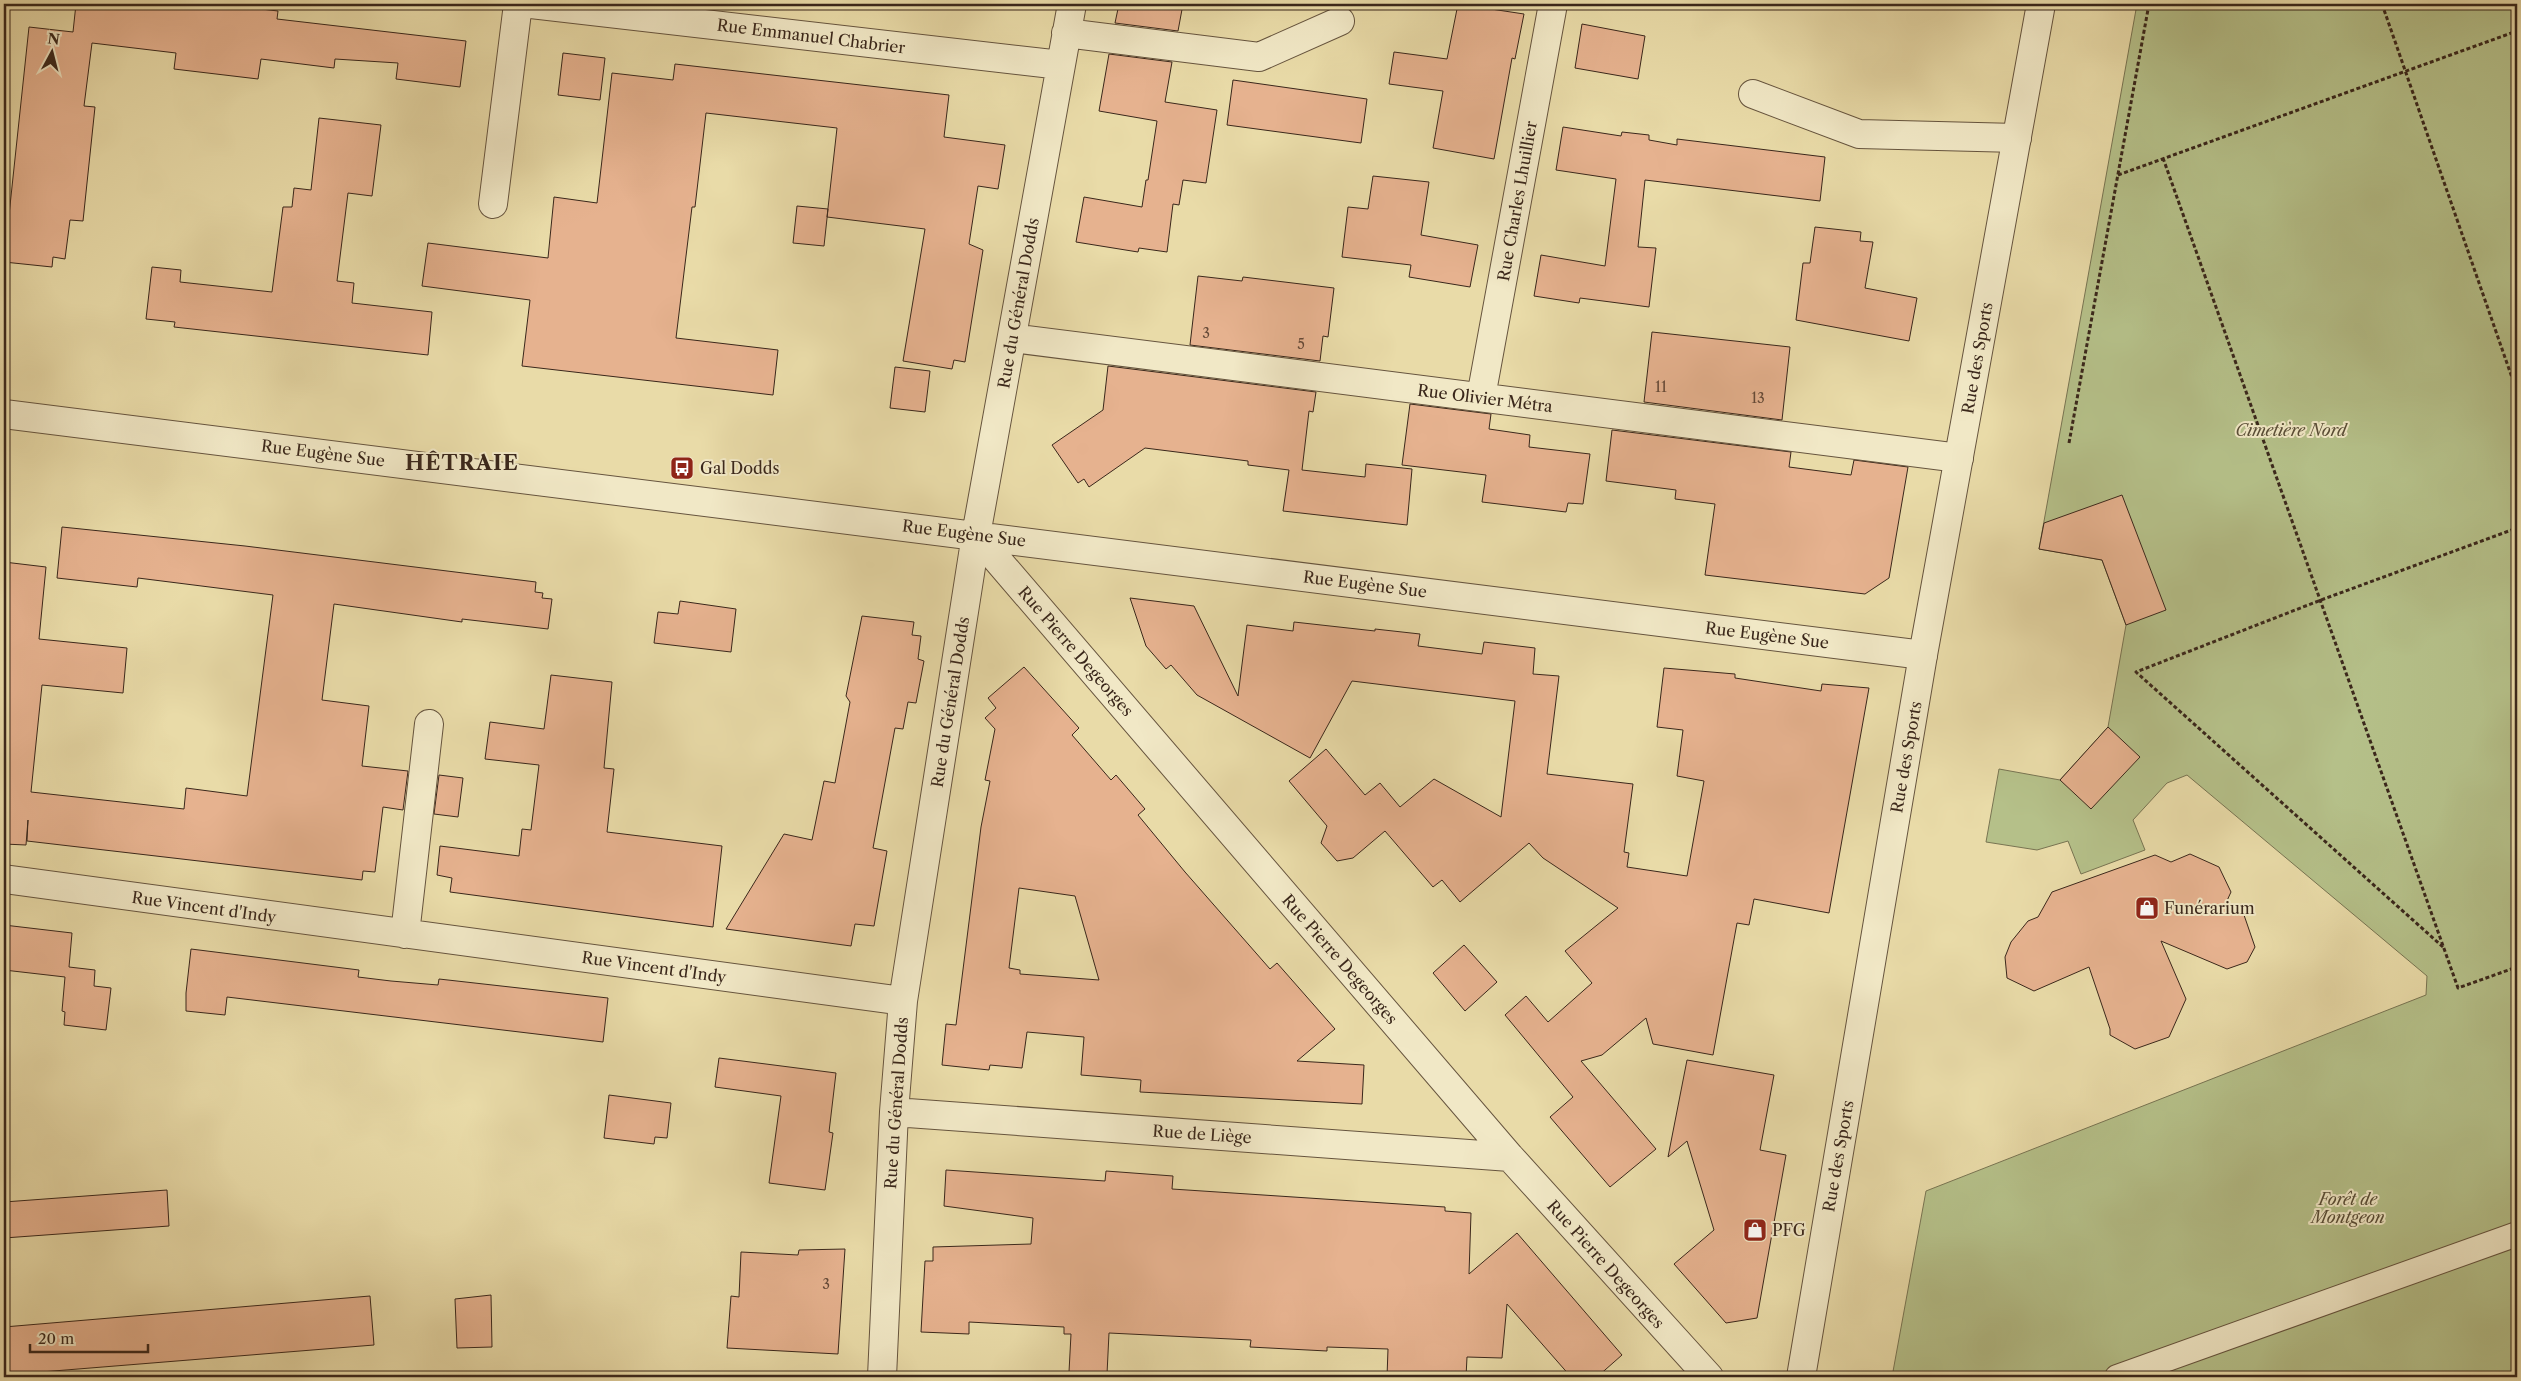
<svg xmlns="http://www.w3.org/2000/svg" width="2521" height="1381" font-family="'Libre Caslon Text',serif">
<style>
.green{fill:#b5c089;stroke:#787452}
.building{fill:#e6b28f;stroke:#3a271b;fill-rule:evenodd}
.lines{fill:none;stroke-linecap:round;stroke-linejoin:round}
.service-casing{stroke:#66543e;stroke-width:26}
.minor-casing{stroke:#66543e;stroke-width:30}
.tertiary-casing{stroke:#66543e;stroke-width:30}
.path{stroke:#3a271b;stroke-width:3;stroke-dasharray:4 2.5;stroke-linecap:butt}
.service{stroke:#f1e8c6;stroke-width:24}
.minor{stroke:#f1e8c6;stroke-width:28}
.tertiary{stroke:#f1e8c6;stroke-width:28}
.labels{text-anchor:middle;stroke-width:4;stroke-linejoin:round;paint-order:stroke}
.number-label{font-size:14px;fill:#654a38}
.street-label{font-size:16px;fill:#3a271b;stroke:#f1e8c6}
.park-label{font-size:16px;font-style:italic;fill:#594d36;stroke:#f1e8c6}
.poi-label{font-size:16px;fill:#3a271b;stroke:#f1e8c6;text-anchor:start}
.district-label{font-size:21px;font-weight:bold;letter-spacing:1px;fill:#3a271b;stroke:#f1e8c6}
</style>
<rect width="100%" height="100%" fill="#e9dba8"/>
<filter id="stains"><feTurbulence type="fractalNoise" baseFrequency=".004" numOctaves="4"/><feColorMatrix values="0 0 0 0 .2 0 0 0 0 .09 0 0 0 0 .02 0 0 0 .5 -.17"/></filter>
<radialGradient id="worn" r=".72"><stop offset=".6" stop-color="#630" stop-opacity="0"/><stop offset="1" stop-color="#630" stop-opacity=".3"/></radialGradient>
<path class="green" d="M2137,4H2517V1377H1892L1926,1191L2426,995L2427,976L2187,775L2167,783L2133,820L2145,850L2081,874L2068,841L2037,850L1986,842L1999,769L2060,780L2108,727L2126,625L2102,560L2039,549Z"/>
<path class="building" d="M76,4H219L278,11L277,19L466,41L460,87L396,79L398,63L335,59L334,68L261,59L258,79L174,69L176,53L92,43L84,106L95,107L83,221L70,220L65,259L53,257L52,267L4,262L29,27L73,32Z
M1119,4H1183L1178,31L1115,23Z
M1458,4L1524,14L1515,59L1512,58L1494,159L1433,148L1443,91L1389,84L1394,52L1447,59Z
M1582,24L1645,36L1638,79L1575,68Z
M563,53L605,58L600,100L558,95Z
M1109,54L1172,62L1165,102L1217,110L1206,183L1183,180L1179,205L1173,204L1167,252L1139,248L1138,252L1076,242L1084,197L1142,207L1146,180H1148L1157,121L1099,111Z
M675,64L949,95L944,137L1005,145L998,189L978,186L969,244L983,250L965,362L954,360L952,369L903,361L925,229L827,217L837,128L706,113L695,207H692L676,338L778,350L773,395L522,366L530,300L422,286L428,243L548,258L554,197L597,203L612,73L673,80Z
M1233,80L1367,99L1361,143L1227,125Z
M319,118L381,125L372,196L348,193L337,281L354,283L352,303L432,312L428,355L174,327L175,322L146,319L152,267L181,270L180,282L272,292L283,207H292L294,188L311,190Z
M1563,127L1621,136L1622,132L1649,135V140L1677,145V139L1825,157L1820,201L1645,180L1638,247L1656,248L1649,307L1580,298L1579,303L1534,296L1541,255L1605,266L1616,179L1556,170Z
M1373,176L1429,182L1421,235L1478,245L1470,287L1409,277L1411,265L1342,257L1348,207L1368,209Z
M797,206L828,209L824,246L793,243Z
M1815,227L1861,232L1860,241L1873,242L1865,288L1917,298L1909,341L1796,320L1803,263H1810Z
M1198,276L1242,281L1243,277L1334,288L1328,337L1323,336L1320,361L1190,345Z
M1652,332L1790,347L1782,420L1644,402Z
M1108,366L1316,392L1313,412L1309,411L1302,470L1365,477L1366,464L1412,469L1407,525L1283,511L1289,470L1248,465V461L1145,448L1089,487L1084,479L1078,483L1052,445L1103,410Z
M895,367L930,371L925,412L890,408Z
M1410,404L1491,414L1489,429L1530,435L1529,447L1590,454L1583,504L1568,503L1566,512L1482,502L1486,475L1402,465Z
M1612,430L1791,452L1789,467L1851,475L1854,460L1908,467L1889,578L1865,594L1705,575L1715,504L1675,499L1676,490L1606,481Z
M2122,495L2166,610L2126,625L2102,560L2039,549L2044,523Z
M62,527L245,546L536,582L535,592L543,593L542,598L552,599L548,629L462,619V622L334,604L322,700L369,706L362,766L408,771L403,810L383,807L375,872L363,871L362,880L27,841L28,820L26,845L4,844V562L46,567L39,639L127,648L123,693L42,685L31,792L184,809L186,788L247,796L273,595L138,578L137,587L57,578Z
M1130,598L1194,606L1238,696L1247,625L1293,631L1294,622L1375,631V629L1420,634L1418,646L1482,654L1484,642L1535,648L1533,674L1559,676L1547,774L1633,784L1624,852L1629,853L1627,867L1687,876L1704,781L1677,776L1683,730L1657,727L1664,668L1735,674V678L1821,691L1822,684L1869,688L1829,913L1754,899L1749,925L1737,923L1713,1055L1653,1044L1646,1018L1602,1055L1581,1061L1656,1149L1610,1187L1550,1117L1573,1097L1505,1015L1526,996L1548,1022L1592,983L1565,951L1618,908L1543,858L1529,843L1460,902L1442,880L1433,887L1385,831L1353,858L1337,861L1321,843L1327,826L1289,781L1326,749L1365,795L1380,783L1400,807L1434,779L1501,817L1515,701L1352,681L1310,758L1197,695L1171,665L1166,669L1146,646Z
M680,601L736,609L731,652L654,643L658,612L678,614Z
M862,616L914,622L912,635L921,636L918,659L924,661L916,703L908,702L903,729L895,728L873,848L887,851L874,926L855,924L851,946L726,929L784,834L812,840L824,781L835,783L850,702L846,696Z
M1024,667L1079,728L1072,735L1111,780L1116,775L1145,809L1138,815L1185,872L1270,969L1277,963L1335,1029L1297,1061L1364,1065L1362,1104L1140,1092L1141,1080L1081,1075L1084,1037L1027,1032L1022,1068L990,1065L989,1070L942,1065L946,1024L956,1025L981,827L990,781L985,780L995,729L985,718L996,708L988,698ZM1019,888L1075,896L1099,980L1020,974V970L1009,968Z
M551,675L612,682L604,768L614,769L607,832L722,846L713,927L450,892L452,878L437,875L440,846L519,856L522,829L531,830L539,765L485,759L490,722L544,729Z
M2108,727L2140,757L2091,809L2060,780Z
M439,775L463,778L458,817L434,814Z
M2190,854L2219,867L2231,892L2225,905L2244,915L2255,947L2247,962L2227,969L2161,941L2186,999L2169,1037L2135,1049L2110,1035V1029L2089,967L2034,991L2007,978L2005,957L2011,942L2028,921L2038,917L2052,892L2155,855L2171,862Z
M4,925L72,933L69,967L95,970L94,986L111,988L106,1030L64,1025L65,1012L62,1011L65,977L4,970Z
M1464,945L1497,982L1465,1011L1433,973Z
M191,949L359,970L358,977L391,981L438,985L439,979L608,998L603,1042L227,997L225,1015L186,1011V993Z
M719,1058L836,1073L829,1132L833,1133L825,1190L769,1183L781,1096L715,1087Z
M1687,1060L1774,1075L1760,1150L1786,1155L1757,1318L1726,1323L1674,1264L1714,1230L1687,1141L1668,1157Z
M609,1095L671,1103L667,1138L655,1137L654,1144L604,1138Z
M946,1170L1105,1181L1106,1171L1173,1176L1172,1189L1445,1207V1211L1471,1213L1469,1274L1517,1233L1622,1355L1597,1377H1571L1507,1304L1502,1358L1467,1357L1466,1377H1387L1388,1349L1327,1347V1351L1250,1347L1251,1340L1109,1333L1107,1374L1069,1372L1071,1334H1064V1327L969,1322V1334L921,1332L925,1261H933V1247L1031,1244L1033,1218L944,1206Z
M167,1190L169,1226L4,1238V1202Z
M845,1249L838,1354L727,1348L731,1296L739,1297L741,1252L798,1255L799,1250Z
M491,1295L492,1347L457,1348L455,1299Z
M370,1296L374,1345L4,1375V1327Z"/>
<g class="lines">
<g class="service-casing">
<path id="service" d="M2117,1377L2517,1234"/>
</g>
<g class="minor-casing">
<path id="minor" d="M531,4L1061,65
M1066,33L1259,57L1340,21
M1753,94L1859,134L2017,138
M493,204L518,4
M1012,338L1959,458
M1481,397L1553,4
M4,414L1923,655
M976,535L1510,1157L1709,1377
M4,879L903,1001
M405,934L429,724
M894,1112L1510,1157
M882,1377L894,1112L903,1001L976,535L1072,4"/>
</g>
<g class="tertiary-casing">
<path id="tertiary" d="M1801,1377L1923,655L2041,4"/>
</g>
<path class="path" d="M2382,4L2517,392
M2163,158L2458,988L2517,967
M2118,175L2517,31
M2069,443L2149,4
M2517,503V525
M2443,947L2136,672L2321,600L2517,528"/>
<use href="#service" class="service"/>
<use href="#minor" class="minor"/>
<use href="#tertiary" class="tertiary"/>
</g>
<defs>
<g id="bus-square" transform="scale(1.25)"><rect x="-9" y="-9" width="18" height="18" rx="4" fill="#8f2418" stroke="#f1e8c6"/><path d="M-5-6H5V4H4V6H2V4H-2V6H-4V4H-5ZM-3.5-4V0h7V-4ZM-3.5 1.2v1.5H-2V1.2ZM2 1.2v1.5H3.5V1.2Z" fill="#fff"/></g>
<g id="shop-square" transform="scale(1.25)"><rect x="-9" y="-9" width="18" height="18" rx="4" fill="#8f2418" stroke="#f1e8c6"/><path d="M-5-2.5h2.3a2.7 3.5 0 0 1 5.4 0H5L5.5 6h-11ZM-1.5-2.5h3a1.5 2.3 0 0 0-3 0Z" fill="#fff"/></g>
</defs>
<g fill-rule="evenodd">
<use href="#bus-square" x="682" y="468"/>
<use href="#shop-square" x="2147" y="908"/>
<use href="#shop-square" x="1755" y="1230"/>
</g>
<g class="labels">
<g class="number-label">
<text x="1206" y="338">3</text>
<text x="1301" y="349">5</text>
<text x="1661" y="392">11</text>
<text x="1758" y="403">13</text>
<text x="826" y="1289">3</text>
</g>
<g class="street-label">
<text transform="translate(811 36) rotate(7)" y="6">Rue Emmanuel Chabrier</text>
<text transform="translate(1517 201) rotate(-80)" y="6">Rue Charles Lhuillier</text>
<text transform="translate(1018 303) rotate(-80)" y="6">Rue du Général Dodds</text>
<text transform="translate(1977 358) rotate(-80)" y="6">Rue des Sports</text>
<text transform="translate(1485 398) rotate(7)" y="6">Rue Olivier Métra</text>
<text transform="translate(323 453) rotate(7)" y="6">Rue Eugène Sue</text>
<text transform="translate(964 533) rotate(7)" y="6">Rue Eugène Sue</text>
<text transform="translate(1365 584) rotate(7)" y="6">Rue Eugène Sue</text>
<text transform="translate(1767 635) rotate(7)" y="6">Rue Eugène Sue</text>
<text transform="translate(1076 651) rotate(49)" y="6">Rue Pierre Degeorges</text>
<text transform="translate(950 702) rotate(-81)" y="6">Rue du Général Dodds</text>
<text transform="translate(1906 757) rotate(-80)" y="6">Rue des Sports</text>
<text transform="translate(204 907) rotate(8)" y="6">Rue Vincent d'Indy</text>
<text transform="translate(1340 959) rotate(49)" y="6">Rue Pierre Degeorges</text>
<text transform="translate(654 967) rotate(8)" y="6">Rue Vincent d'Indy</text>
<text transform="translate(896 1103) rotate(-86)" y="6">Rue du Général Dodds</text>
<text transform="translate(1202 1134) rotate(4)" y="6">Rue de Liège</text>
<text transform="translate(1838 1156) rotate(-80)" y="6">Rue des Sports</text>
<text transform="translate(1606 1264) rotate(48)" y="6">Rue Pierre Degeorges</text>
</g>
<g class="park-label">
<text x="2291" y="436">Cimetière Nord</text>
<text x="2348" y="1205">Forêt de<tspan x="2348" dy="18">Montgeon</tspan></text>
</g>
<g class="poi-label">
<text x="700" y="474">Gal Dodds</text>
<text x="2164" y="914">Funérarium</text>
<text x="1772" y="1236">PFG</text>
</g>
<g class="district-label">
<text x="462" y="470">HÊTRAIE</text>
</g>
</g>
<rect width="2521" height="1381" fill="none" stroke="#e9dba8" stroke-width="20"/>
<rect x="5" y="5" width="2511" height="1371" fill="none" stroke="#3a271b" stroke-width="2.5"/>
<rect x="10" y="10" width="2501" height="1361" fill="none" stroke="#3a271b"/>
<g transform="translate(52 52) rotate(7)" stroke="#f1e8c6" stroke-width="4" paint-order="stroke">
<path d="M0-4L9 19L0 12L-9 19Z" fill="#3a271b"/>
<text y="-8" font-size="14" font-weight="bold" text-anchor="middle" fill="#3a271b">N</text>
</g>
<path d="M30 1344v8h118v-8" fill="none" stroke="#3a271b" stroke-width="2.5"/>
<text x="38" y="1344" font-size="15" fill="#3a271b" stroke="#f1e8c6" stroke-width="4" paint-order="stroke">20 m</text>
<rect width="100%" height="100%" filter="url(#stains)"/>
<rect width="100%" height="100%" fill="url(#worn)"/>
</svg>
